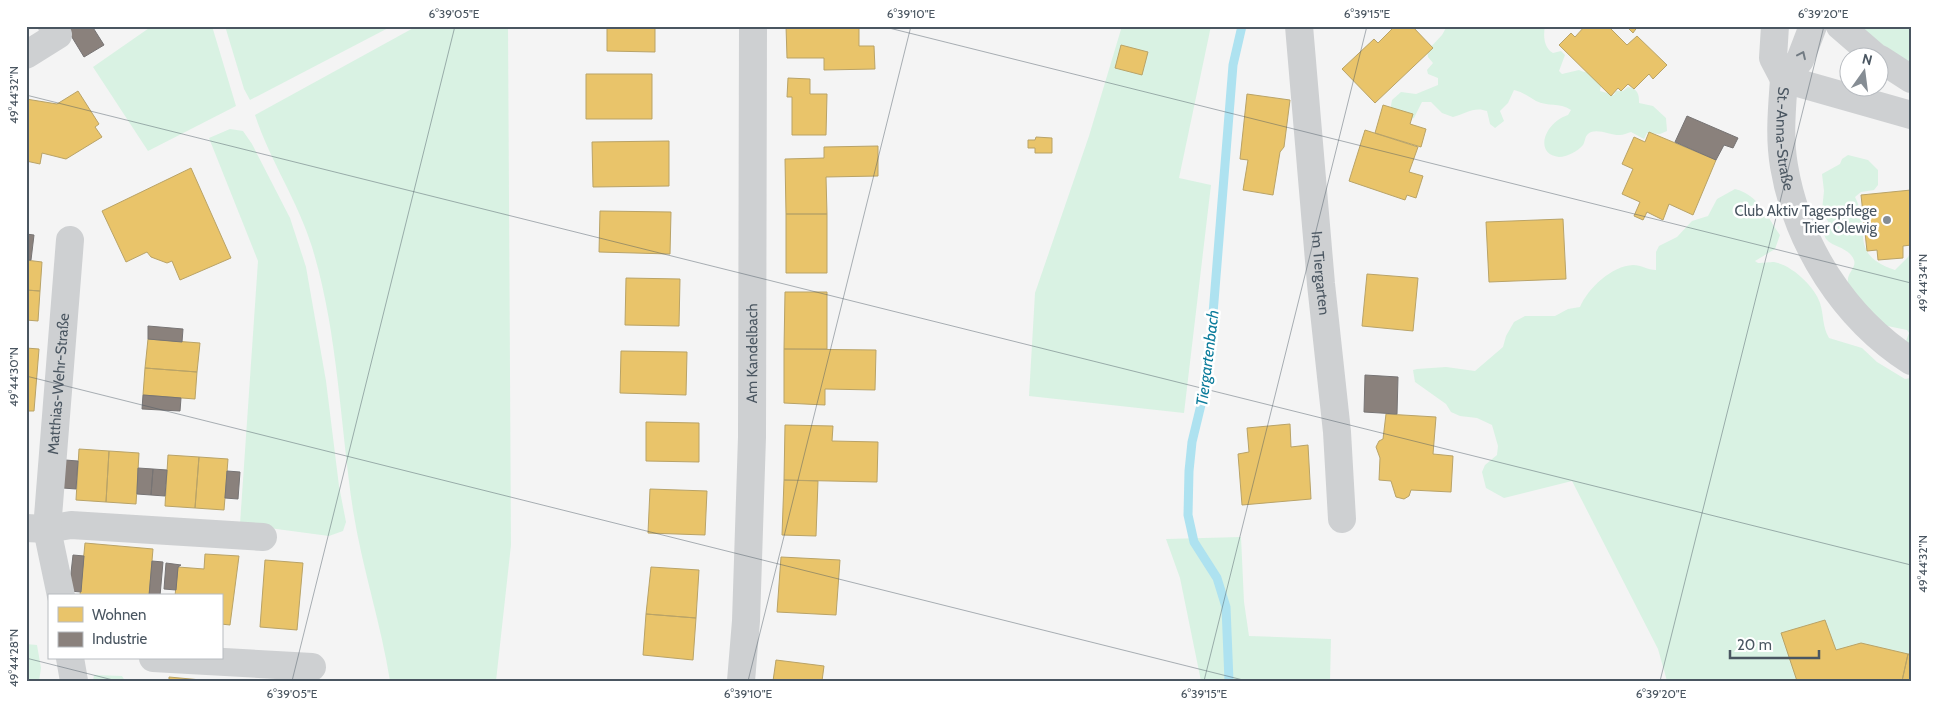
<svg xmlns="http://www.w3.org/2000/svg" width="1937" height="707" font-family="Cabin,sans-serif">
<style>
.green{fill:#d9f2e3}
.homes{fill:#e9c46a;stroke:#b9a367}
.industry{fill:#8a817c;stroke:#777474}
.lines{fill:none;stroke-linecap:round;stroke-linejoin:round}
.stream{stroke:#aee2f0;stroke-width:9}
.minor{stroke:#ced0d2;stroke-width:28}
.tertiary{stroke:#ced0d2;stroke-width:28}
.oneway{stroke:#727b83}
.ticks{fill:none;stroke:#4a5661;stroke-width:1;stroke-opacity:0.45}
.poi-dot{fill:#868d94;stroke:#fff;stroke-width:2}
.labels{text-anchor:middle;stroke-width:5;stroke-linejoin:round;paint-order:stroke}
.street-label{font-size:15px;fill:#4a5661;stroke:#fff}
.poi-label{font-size:15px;fill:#4a5661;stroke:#fff;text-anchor:end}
.water-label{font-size:16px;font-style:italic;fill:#0c7c9b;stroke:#fff}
.neatline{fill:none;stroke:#4a5661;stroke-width:2}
.ticks-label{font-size:12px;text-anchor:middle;fill:#4a5661}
</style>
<rect width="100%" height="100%" fill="#f4f4f4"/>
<path class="green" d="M152,26H212L236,106L148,151L93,67Z
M225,26H392L250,100L244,89Z
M417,26H508L511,545L496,681H390C381,623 362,568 353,510C340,423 338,332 312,247C298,201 270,161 255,115Z
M1122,26H1211L1179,178L1211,185L1184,413L1029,396L1035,293L1089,136Z
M1447,26H1545C1543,36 1544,48 1553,53L1561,51L1565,55L1559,71L1562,74L1579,70C1587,74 1594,72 1603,74L1600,91L1614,95L1616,91H1623L1628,87C1638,89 1639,94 1639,103L1653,106L1666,118L1667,131L1660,134L1647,133L1644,139L1631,132C1627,133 1623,135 1620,135C1612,136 1594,126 1587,135C1585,137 1585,142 1583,145C1578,151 1567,157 1559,157C1533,154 1545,122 1568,115L1571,110C1559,102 1548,107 1536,101C1529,97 1523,92 1514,90L1508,103L1500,111L1504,121L1495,128L1490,124L1487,111C1475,106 1464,114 1453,117L1442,113L1431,102H1422L1414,118L1407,120L1390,111L1392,100L1401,92L1416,94L1438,85V78L1428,74L1427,70L1433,63L1428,57L1427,51L1442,35Z
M1864,26H1911V64L1859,33L1865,28Z
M230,129L243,131L252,144L290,218L306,267L326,381L339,486L346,522L343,531L329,536L240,524L258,261L209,138Z
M1848,155L1868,160L1878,170V185L1874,190L1861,192L1855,197C1872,230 1847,254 1895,270L1908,257L1911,251V348L1906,341L1909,333L1907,330L1878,324C1871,315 1850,293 1848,283C1846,271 1861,267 1851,255C1843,245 1823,246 1824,231L1830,225L1822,210L1824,191L1822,174L1840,164L1842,159Z
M1735,189C1759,195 1767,217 1780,235L1775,249L1755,261L1758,263C1763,263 1770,262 1774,262C1792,265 1815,287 1820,303C1824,315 1822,326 1829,338L1862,348L1877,362L1905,379L1911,378V681H1667L1658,649L1572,481L1504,498L1486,488L1482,472L1485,465L1497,455L1498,446L1492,425L1477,418L1460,416L1451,412L1446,404L1415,382L1413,370L1417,369L1446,367L1475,371L1503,347L1506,336L1514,322L1525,316H1555L1568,309L1580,307C1588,288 1612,266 1633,265C1641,265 1648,270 1656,270V252L1659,246L1677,237L1692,221L1708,216L1717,199Z
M1241,537L1244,602L1249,636L1331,639L1330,681H1201L1180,578L1166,539Z
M26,644L37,645L41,668L39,681H26Z
M94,675L122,676L125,681H93Z"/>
<path class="homes" d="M607,26H655V52L607,51Z
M786,26H859V46H874L875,69L824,70V58H787Z
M1395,26H1412L1433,48L1375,103L1342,69L1374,39L1378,43Z
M1585,26H1608L1627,45L1637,36L1667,65L1653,79L1649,74L1634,89L1628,84L1621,91L1618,88L1611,96L1559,45L1571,33L1575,37Z
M1626,26H1638L1633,33Z
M1121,45L1148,52L1142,75L1115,68Z
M586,74H652V119H586Z
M788,78L810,79V94H827L826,135H792V97H787Z
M78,91L99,124L95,127L102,137L66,159L42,153L40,164L26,161V99L57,104Z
M1247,94L1290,100L1284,147L1280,152L1273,195L1243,190L1248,160L1240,159Z
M1383,105L1413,114L1410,124L1426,129L1421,147L1375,133Z
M1365,130L1418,147L1409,172L1423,176L1416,198L1407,195L1405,200L1349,181Z
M1649,132L1716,160L1693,215L1669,204L1663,220L1647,212L1643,220L1634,216L1640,202L1622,194L1633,169L1622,164L1634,137L1645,142Z
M1036,137L1052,138V153H1035V148H1028V140H1035Z
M669,141V186L593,187L592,142Z
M878,146V176L826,177L827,214H786L785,159L824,158V147Z
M191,168L231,258L180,280L172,261L167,263L151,257L147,252L126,262L102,211Z
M1911,190V245L1903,246V258L1878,260L1877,250L1867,251L1861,195Z
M600,211L671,212L670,254L599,252Z
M786,214H827V273H786Z
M1563,219L1566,279L1489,282L1486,222Z
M26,260L42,262L40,291L26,290Z
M1367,274L1418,278L1413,331L1362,326Z
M626,278L680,279L679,326L625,325Z
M26,290L40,291L38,321L26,320Z
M785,292H827V349H784Z
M148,339L200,343L197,372L145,368Z
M26,348L39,349L34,411H26Z
M784,349L876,350L875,390L825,389V405L784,403Z
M621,351L687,352L686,395L620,393Z
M145,368L197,372L195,399L143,395Z
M1386,414L1436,417L1433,454L1453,456L1451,492L1411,490L1409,496L1404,499L1396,497L1391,481L1379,480L1380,458L1376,447L1379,441L1383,439Z
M646,422L699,423V462L646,461Z
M1290,424L1291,447L1308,445L1311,499L1242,505L1238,454L1249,452L1247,428Z
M785,425L833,426L832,441L878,442L877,482L784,480Z
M79,449L109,451L106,502L76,500Z
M109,451L139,453L136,504L106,502Z
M168,455L199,457L195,508L165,506Z
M199,457L228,459L224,510L195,508Z
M784,480L818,481L816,536L782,535Z
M650,489L707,491L705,535L648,533Z
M85,543L153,549L149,596L80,595Z
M205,554L239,556L230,625L221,624V596H175L178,567L204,569Z
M781,557L840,560L836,615L777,612Z
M265,560L303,563L297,630L260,627Z
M651,567L699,570L696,618L646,614Z
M646,614L696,618L693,660L643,655Z
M1825,620L1836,650L1861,643L1908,654L1902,681H1797L1781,633Z
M1908,654H1911V681H1902Z
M776,660L824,666L822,681H773Z
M169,677L212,681H169Z"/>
<path class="industry" d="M72,26H92L104,45L84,57L67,29Z
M1687,116L1738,138L1733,148L1724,145L1716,160L1675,142Z
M26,234L34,235L31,260H26Z
M148,326L183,329L182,342L148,339Z
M1365,375L1398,377L1397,414L1364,412Z
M143,395L181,398L180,411L142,409Z
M65,460L78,461L76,489L63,488Z
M138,468L153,469L151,495L137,494Z
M153,469L167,470L165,496L151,495Z
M227,471L240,472L238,499L225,498Z
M73,555L84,556L81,592L69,591Z
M152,561L163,562L160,596H149Z
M166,563L181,565L178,567L176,590L164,589Z"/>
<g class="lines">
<path class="stream" d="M1229,681L1226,607L1217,578L1194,542L1188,515L1189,471L1192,442L1208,376L1233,65L1242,26"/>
<g class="minor">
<path id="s1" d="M1299,26L1321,284L1337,432L1342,519"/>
<path d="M26,55L58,35L52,26"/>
<path id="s2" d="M1784,79C1782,108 1779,137 1784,166C1797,244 1844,318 1911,361"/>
<path d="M26,528L47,529L71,525L263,537"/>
<path id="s3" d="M61,596L47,529L70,240"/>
<path d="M70,658L74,681"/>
<path d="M153,658L312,667"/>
<path id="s4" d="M741,681L746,621L752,437L753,26"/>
</g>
<path class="tertiary" d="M1775,26L1773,58L1784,79
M1840,26L1877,58
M1880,59L1911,79
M1784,79L1911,115
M1784,79L1800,60L1813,26"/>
</g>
<defs><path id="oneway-chevron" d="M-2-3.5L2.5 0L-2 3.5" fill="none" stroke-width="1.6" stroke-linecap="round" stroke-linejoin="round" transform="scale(1.25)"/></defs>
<use class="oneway" href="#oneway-chevron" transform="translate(1802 55) rotate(-65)"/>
<path class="ticks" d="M881,26L1911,283M26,95L1911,565M26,376L1247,681M26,658L117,681M292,681L455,26M748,681L911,26M1204,681L1367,26M1660,681L1824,26"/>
<circle class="poi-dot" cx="1887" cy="220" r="5"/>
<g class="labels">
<g class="street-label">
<text dy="5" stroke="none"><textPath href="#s2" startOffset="60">St.-Anna-Straße</textPath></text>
<text dy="5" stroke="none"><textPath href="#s1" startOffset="248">Im Tiergarten</textPath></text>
<text dy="5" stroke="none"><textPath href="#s4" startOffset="328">Am Kandelbach</textPath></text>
<text dy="5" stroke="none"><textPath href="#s3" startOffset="214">Matthias-Wehr-Straße</textPath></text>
</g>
<g class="poi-label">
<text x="1877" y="216">Club Aktiv Tagespflege<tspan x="1877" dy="17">Trier Olewig</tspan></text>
</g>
<g class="water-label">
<text transform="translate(1207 358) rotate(-83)" y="6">Tiergartenbach</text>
</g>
</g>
<rect width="1937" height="707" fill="none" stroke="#ffffff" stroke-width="55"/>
<rect x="48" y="594" width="175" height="65" fill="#ffffff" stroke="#b7bbc0"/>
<rect x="58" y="607" width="25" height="15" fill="#e9c46a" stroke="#b7bbc0"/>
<text x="92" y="620" font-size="15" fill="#4a5661">Wohnen</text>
<rect x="58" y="632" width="25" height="15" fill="#8a817c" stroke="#b7bbc0"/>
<text x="92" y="644" font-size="15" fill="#4a5661">Industrie</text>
<g transform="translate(1864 72) rotate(14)"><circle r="24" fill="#ffffff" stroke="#b7bbc0"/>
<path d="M0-4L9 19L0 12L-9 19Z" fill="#868d94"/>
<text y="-8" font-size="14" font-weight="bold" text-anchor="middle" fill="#4a5661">N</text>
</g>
<path d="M1730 650v8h89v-8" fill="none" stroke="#4a5661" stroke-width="2.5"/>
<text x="1737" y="650" font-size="15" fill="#4a5661" stroke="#ffffff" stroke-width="4" paint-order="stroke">20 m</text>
<rect x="28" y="28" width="1882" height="652" class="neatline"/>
<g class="ticks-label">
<text x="454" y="18">6°39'05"E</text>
<text x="911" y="18">6°39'10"E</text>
<text x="1367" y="18">6°39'15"E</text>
<text x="1823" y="18">6°39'20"E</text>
<text transform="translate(14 95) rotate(-90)" y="4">49°44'32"N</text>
<text transform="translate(1923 283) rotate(-90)" y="4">49°44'34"N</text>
<text transform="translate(14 377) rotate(-90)" y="4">49°44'30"N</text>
<text transform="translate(1923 564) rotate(-90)" y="4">49°44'32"N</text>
<text transform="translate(14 658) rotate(-90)" y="4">49°44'28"N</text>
<text x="292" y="698">6°39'05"E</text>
<text x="748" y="698">6°39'10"E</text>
<text x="1204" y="698">6°39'15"E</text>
<text x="1661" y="698">6°39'20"E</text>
</g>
</svg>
